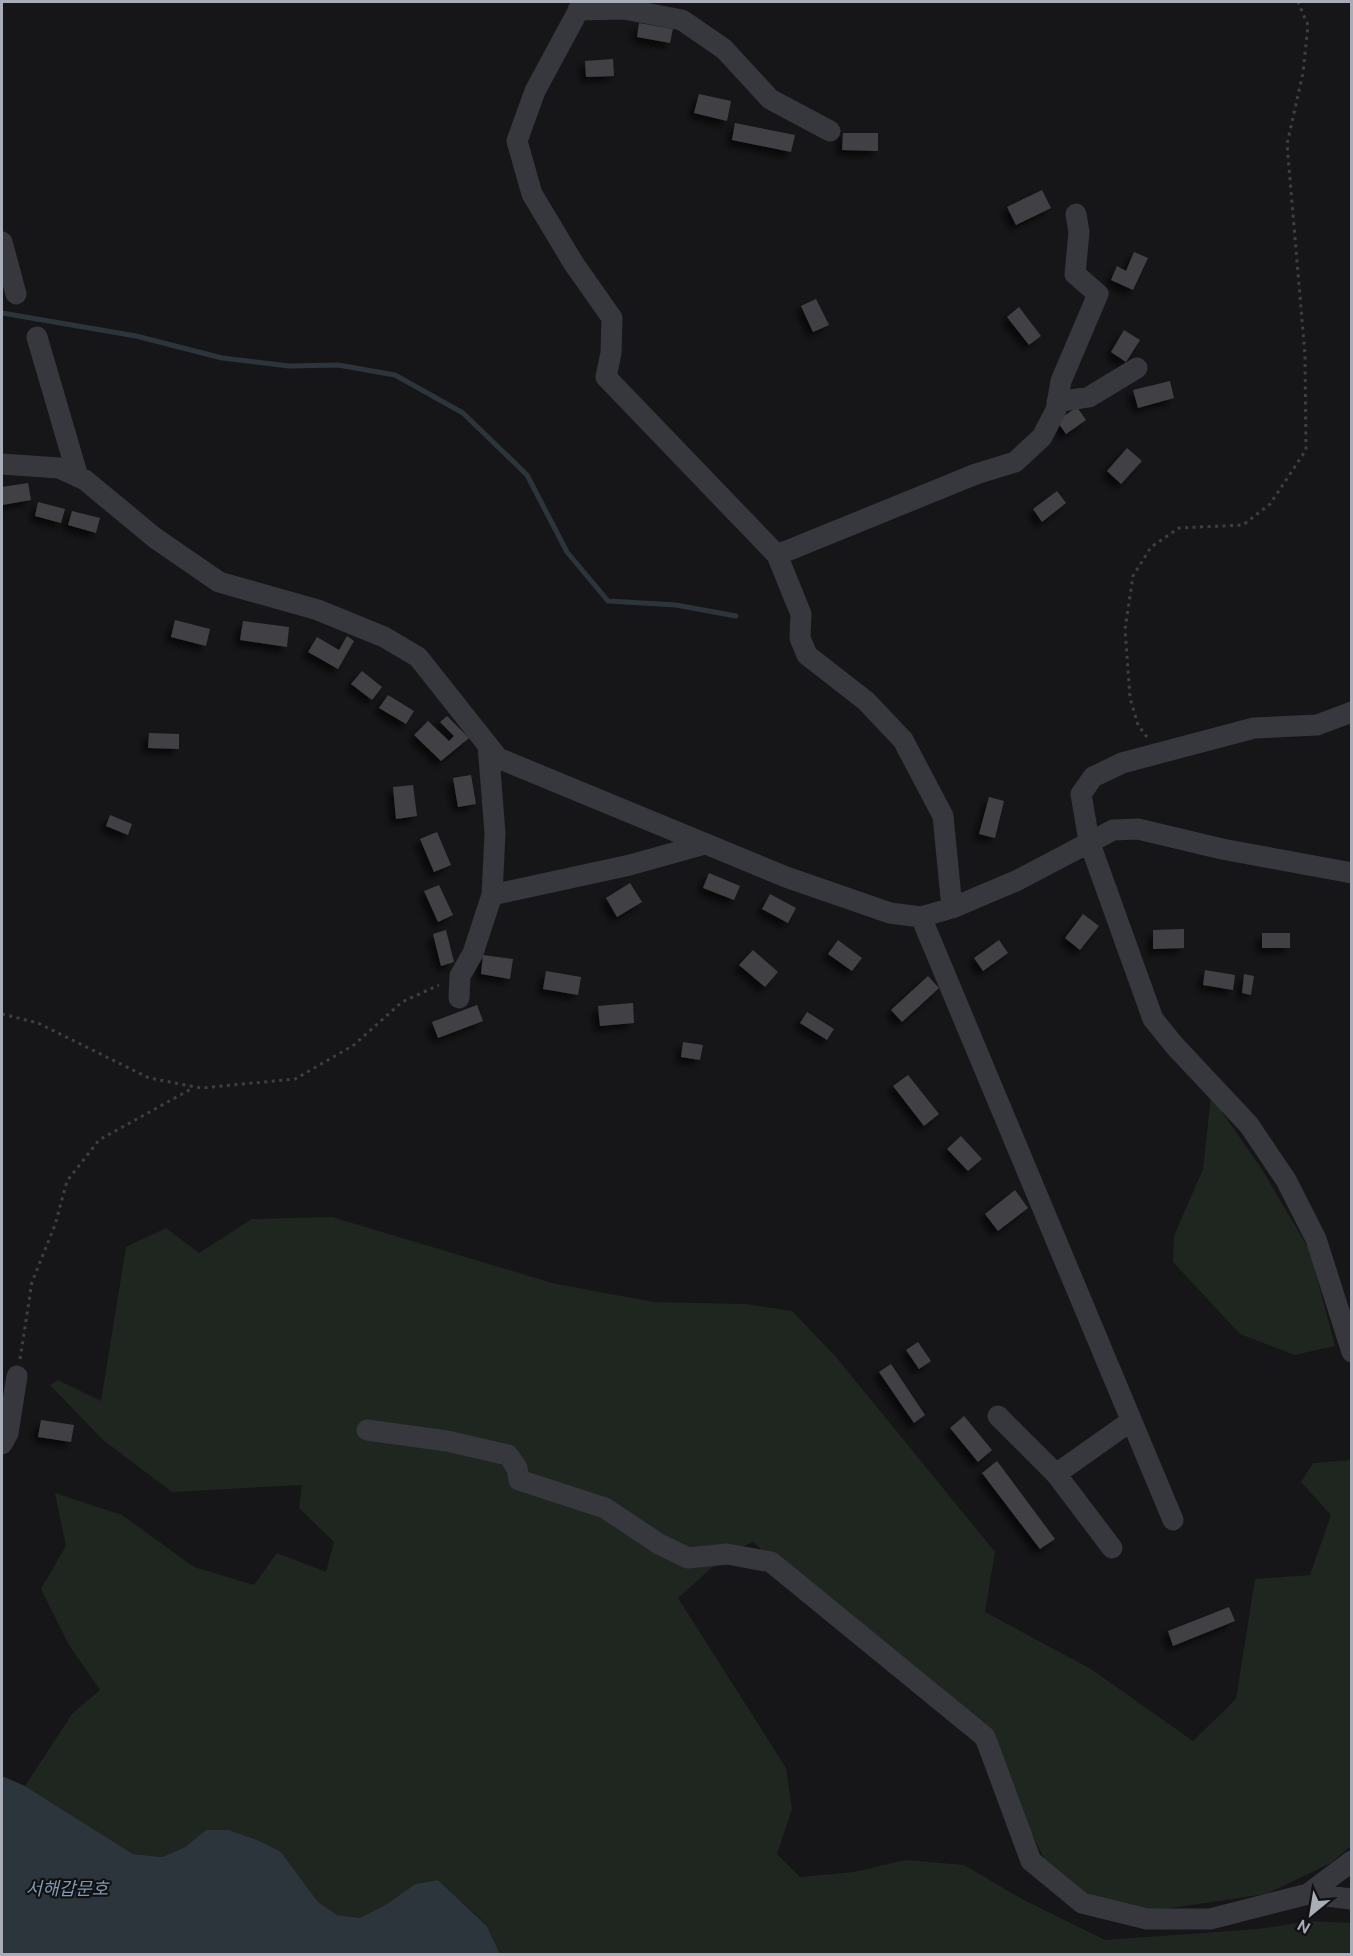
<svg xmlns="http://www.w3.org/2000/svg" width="1353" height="1956" font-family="Ubuntu,'Noto Sans KR',sans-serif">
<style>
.green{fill:#1e261f}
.water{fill:#2c353c}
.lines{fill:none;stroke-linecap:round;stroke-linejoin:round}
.stream{stroke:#2c353c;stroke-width:5}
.building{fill:#404145;filter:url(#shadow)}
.path{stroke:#3d3f44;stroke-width:3;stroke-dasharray:3 4.5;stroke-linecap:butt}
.minor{stroke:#37383d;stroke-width:21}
.labels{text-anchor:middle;stroke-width:4.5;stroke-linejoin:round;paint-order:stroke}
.water-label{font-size:18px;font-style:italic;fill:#7f9bb3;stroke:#111113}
</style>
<defs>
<filter id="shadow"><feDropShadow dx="-5.5" dy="5.5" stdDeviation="3" flood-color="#0009"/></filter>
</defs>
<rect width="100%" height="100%" fill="#161618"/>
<path class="green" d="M1211,1096L1263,1171L1310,1251L1335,1346L1295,1355L1240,1334L1173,1262L1174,1236L1203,1169Z
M332,1217L556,1284L654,1302L745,1304L792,1311L836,1357L995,1552L985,1612L1091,1669L1193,1741L1236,1699L1255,1579L1310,1575L1331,1515L1301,1482L1313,1463L1351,1460V1846L1331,1863L1266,1894L1144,1912L1091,1899L1045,1861L1005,1778L994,1732L842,1620L753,1542L727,1554L678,1598L786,1768L792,1809L777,1854L800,1877L854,1872L905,1860L964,1865L1022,1899L1105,1940L1258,1929L1310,1921L1351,1923V1954H500L487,1925L438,1880L415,1884L387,1904L360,1918L337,1915L318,1902L281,1852L260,1841L229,1830H206L185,1847L162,1857L133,1854L25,1786L72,1714L100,1690L69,1645L41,1589L66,1546L55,1493L122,1515L194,1567L254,1585L277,1553L326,1572L334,1542L299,1508L302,1485L172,1492L103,1440L50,1385L58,1380L101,1401L126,1247L166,1228L199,1253L252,1219Z"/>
<path class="water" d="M2,1776L25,1786L133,1854L162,1857L185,1847L206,1830H229L260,1841L281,1852L318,1902L337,1915L360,1918L387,1904L415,1884L438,1880L487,1926L500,1954H2Z"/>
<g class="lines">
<path class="stream" d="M2,313L136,336L222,358L289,366L338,365L395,375L463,413L527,475L567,552L608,601L676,605L736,616"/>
</g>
<path class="building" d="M639,23L673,29L670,43L637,37Z
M613,59L614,76L586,77L585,61Z
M699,94L731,101L727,121L694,113Z
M735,123L795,135L791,152L732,140Z
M843,133H878V151L842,150Z
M1042,190L1051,208L1016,225L1007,207Z
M1134,252L1148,258L1133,290L1111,280L1117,266L1126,271Z
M816,299L829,325L813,332L801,306Z
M1019,307L1041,336L1029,345L1007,317Z
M1124,330L1140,340L1126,362L1111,352Z
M1170,381L1174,398L1138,408L1133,390Z
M1077,407L1086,420L1066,434L1057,421Z
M1127,448L1142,461L1121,484L1107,471Z
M28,483L31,500L2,505V487Z
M1057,491L1066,503L1042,522L1033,509Z
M38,502L65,509L61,523L35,516Z
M72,511L100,518L96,533L68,525Z
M175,620L210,629L206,646L171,637Z
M243,621L289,627L287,647L240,640Z
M347,636L354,641L338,669L308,652L317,637L339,650Z
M362,671L382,687L372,700L351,684Z
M388,695L414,711L406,724L379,708Z
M447,716L469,738L441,761L414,735L428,721L449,741L454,736L440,722Z
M149,733L179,734V749L148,748Z
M471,775L476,804L458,807L453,778Z
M413,785L417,816L396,819L393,787Z
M989,797L1004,801L995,838L979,834Z
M110,815L132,824L128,835L106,826Z
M437,832L451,865L434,872L420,839Z
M709,873L740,886L734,900L703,888Z
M630,883L642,902L617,917L606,898Z
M439,885L453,915L438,922L424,891Z
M770,894L796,908L788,923L762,909Z
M1083,914L1099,926L1080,950L1065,938Z
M1184,929V948L1153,949V930Z
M446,930L454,962L441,966L433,934Z
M1262,933H1290V948H1262Z
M838,940L862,958L852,971L828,954Z
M999,940L1008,953L983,971L974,958Z
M753,950L778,972L765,987L739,965Z
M483,955L513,959L510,979L481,974Z
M1205,970L1235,975L1233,990L1203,985Z
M546,971L581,977L578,995L543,989Z
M1244,974L1254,976L1251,995L1242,993Z
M928,976L939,988L902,1022L891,1010Z
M633,1003L634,1023L600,1026L598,1006Z
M477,1005L483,1021L438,1038L432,1022Z
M807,1012L834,1029L827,1040L800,1023Z
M683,1042L703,1045L700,1060L681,1057Z
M908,1075L939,1114L924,1126L893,1086Z
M961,1136L982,1159L968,1171L947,1149Z
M1015,1190L1028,1208L998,1231L985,1214Z
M918,1342L931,1361L919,1369L906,1350Z
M891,1364L925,1415L914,1423L879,1372Z
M964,1416L992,1450L978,1462L950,1428Z
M41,1420L74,1425L71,1442L38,1437Z
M997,1461L1055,1539L1040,1549L982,1473Z
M1229,1607L1235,1621L1173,1646L1168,1631Z"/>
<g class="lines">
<path class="path" d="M1147,737L1138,725L1130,698L1125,629L1133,576L1151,547L1179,528L1243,525L1270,504L1306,450L1305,355L1287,144L1303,73L1308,25L1298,2
M2,1014L38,1023L149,1078L201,1088L295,1079L354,1045L402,1002L439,985
M20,1359L32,1282L55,1225L67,1181L99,1140L193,1088"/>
<path class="minor" d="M583,2L535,91L517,141L532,194L574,264L612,318L611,353L606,377L777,555L801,614L800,638L807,655L866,701L903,740L943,816L952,908
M578,10L624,9L682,20L724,49L770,99L830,131
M2,242L16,294
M37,337L78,477
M1057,402L1089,397L1137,368
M2,464L59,468L85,480L155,538L219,582L318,610L384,637L418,657L498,758L786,877L890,913L921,917L952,908L1016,881L1113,830L1138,829L1222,849L1352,873
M777,555L976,474L1015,462L1042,437L1056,410L1061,381L1098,294L1075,274L1079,232L1076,214
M1352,712L1317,725L1254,728L1122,763L1093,777L1081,794L1089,841L1153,1019L1174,1045L1249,1125L1286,1180L1316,1239L1352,1352
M492,895L630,865L705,844
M921,917L1173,1520
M459,998L460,976L473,953L492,895L495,833L488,745
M998,1416L1056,1474
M367,1430L447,1441L508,1455L517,1468L519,1480L605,1508L659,1544L688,1558L727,1554L771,1562L985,1737L1031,1861L1082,1903L1147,1919H1210L1308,1894L1352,1861
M2,1444L8,1433L17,1376
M1112,1548L1056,1474L1131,1421
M1308,1894L1352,1899"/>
</g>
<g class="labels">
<g class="water-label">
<text x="67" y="1895">서해갑문호</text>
</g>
</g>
<rect width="1353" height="1956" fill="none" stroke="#a8adb8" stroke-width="6"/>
<g transform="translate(1311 1914) rotate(210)" stroke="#111113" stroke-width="4.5" paint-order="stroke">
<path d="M0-4.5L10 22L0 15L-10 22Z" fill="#a8adb8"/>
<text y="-9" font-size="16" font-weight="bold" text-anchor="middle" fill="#a8adb8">N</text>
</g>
</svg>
